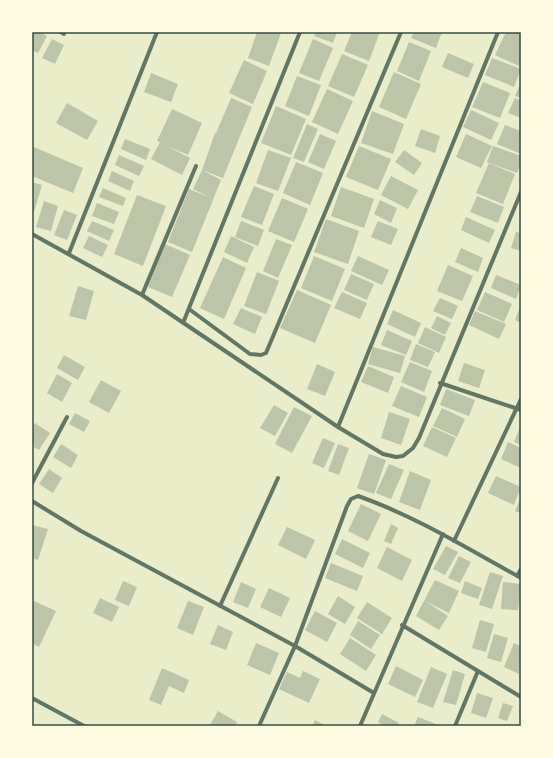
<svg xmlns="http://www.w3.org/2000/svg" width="553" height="758" font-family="Quicksand,sans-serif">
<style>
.building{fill:#bcc5a7}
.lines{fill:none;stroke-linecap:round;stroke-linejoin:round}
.minor{stroke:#617663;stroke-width:4}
.neatline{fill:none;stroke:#344e41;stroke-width:1.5}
</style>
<rect width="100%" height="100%" fill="#e9edc9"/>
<path class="building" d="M32,32H39L47,36L38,53L32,50Z
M257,32L281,33L269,66L248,58Z
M316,32H337L333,43L314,36Z
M352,32H380L369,61L344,51Z
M414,32H442L436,48L411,38Z
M506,32H521V60L519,66L495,55Z
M52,39L64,45L55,64L42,58Z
M313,39L333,48L319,81L299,73Z
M409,42L431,51L419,81L397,71Z
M448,53L474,64L468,78L442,67Z
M342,54L368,65L354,97L328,86Z
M492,58L521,69L514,87L485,75Z
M244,60L267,71L253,104L229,93Z
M394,72L421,84L406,119L379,107Z
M151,73L178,84L171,102L144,92Z
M297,76L321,85L309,116L285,106Z
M483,82L510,93L500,118L472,107Z
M521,82V98L515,96Z
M327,89L353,101L338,134L312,122Z
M231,98L252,107L223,178L202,170L215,133L229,138L216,133Z
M515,98L521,101V118L508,113Z
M67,103L98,121L87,140L56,123Z
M276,106L306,119L291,155L261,143Z
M172,109L202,123L188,155L167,146L190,158L182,175L151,159L160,142L157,141Z
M471,110L499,123L491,140L463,127Z
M372,111L404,124L393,154L361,143Z
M307,124L318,129L304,162L293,158Z
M505,125L521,131V154L497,144Z
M421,129L440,136L435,153L415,146Z
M320,134L336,141L324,169L308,162Z
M466,134L492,146L481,168L456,157Z
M125,139L150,149L146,160L121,149Z
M359,146L391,159L378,190L346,177Z
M493,146L521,156V163L517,173L487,162Z
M34,147L83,168L73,193L32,176V152Z
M268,150L291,158L278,191L256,183Z
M404,150L422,163L414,175L395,162Z
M119,155L144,166L139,176L115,165Z
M296,162L323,173L310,205L283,193Z
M489,163L515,174L503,204L476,193Z
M202,170L221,180L192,252L168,242L189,189L209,197L193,189Z
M112,171L134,181L130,191L108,181Z
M391,176L418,190L408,209L381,195Z
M32,182L42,185L34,212L32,211Z
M254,186L274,194L262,225L241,217Z
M341,187L374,199L364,228L331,216Z
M103,188L126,198L123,206L99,197Z
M137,195L166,206L143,266L114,254Z
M477,196L504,207L498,223L470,212Z
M282,198L308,209L294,242L268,231Z
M380,200L397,208L391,223L374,214Z
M44,201L58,206L51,231L36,227Z
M97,203L119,212L114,224L92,216Z
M64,210L77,215L67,240L54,235Z
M466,217L495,230L489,243L461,230Z
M326,219L359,231L348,264L314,252Z
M92,221L114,230L109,241L87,231Z
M241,221L264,230L258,246L235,237Z
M378,221L398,229L391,245L371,237Z
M516,232L521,233V251L511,248Z
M89,236L108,245L102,257L83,248Z
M231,236L254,247L247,263L224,252Z
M276,239L292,245L278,278L263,271Z
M165,244L190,255L172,297L148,287Z
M461,248L483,258L478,272L455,262Z
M314,256L345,269L332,301L301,288Z
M358,256L389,270L382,285L351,271Z
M223,257L246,268L224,319L200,308Z
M448,265L473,276L462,301L437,291Z
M257,272L279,281L266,314L244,306Z
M351,274L374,284L367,300L344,290Z
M496,275L521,285L516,299L491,288Z
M78,286L94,291L86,320L69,316Z
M297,290L331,305L315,343L280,328Z
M342,292L367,303L360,319L334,308Z
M485,292L512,304L504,322L477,310Z
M440,298L458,306L452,319L433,311Z
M521,305V323L515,320Z
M241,308L262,317L255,334L233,324Z
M393,310L421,323L415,337L387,324Z
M475,311L506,324L499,339L469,325Z
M437,316L451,323L445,335L431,328Z
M425,327L446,337L439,353L418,343Z
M387,330L412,341L406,355L381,345Z
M416,344L435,352L428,367L410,360Z
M373,347L405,356L400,373L368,364Z
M64,355L85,367L78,380L57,368Z
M410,362L432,371L424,392L401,382Z
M464,363L485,370L479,388L458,381Z
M317,364L335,372L325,396L307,389Z
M368,366L394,377L388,393L361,382Z
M57,374L72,383L62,402L47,393Z
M101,380L121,391L109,413L89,402Z
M401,386L427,397L419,417L392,406Z
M446,389L475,400L469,416L440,405Z
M274,405L288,413L275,436L260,428Z
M294,407L312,416L292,453L275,444Z
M442,408L465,419L457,437L433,426Z
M389,412L410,419L401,445L381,438Z
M75,413L90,421L84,432L69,424Z
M35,423L50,433L39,450L32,446V427Z
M521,425V445L514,442Z
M432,427L456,438L447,457L423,446Z
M323,438L335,443L324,468L312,463Z
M508,442L521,448V468L501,459Z
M61,444L78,455L71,468L53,457Z
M338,444L349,448L339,475L328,471Z
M369,454L386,460L374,494L357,488Z
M389,464L404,470L391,499L376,493Z
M49,469L62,478L53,493L39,484Z
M410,471L431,480L420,510L399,502Z
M496,476L521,487L514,505L488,493Z
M521,497V513L515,511Z
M361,504L381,514L368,541L348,531Z
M391,524L398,528L391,544L384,541Z
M32,525L48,529L38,560L32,558Z
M287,527L315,540L306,559L278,545Z
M342,539L370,553L363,568L335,554Z
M446,546L458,552L445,575L433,569Z
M387,547L412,560L402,581L377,568Z
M459,556L471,562L460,583L448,578Z
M331,563L363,576L357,591L325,578Z
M490,572L503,576L492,609L479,605Z
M435,580L459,591L449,613L425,601L448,616L439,630L416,616Z
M123,581L137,587L129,606L115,600Z
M465,581L482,588L478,599L461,593Z
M241,582L256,589L248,608L233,602Z
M503,582L521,584L518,610L501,609Z
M269,588L290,598L281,617L260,607Z
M338,596L355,607L345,624L328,614Z
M100,598L119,607L112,622L93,613Z
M34,601L56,611L39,647L32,643V605Z
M188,601L204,607L193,635L177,628Z
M367,602L392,618L382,634L357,618Z
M315,611L337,623L327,642L305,630Z
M480,620L494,624L486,652L472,648Z
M358,621L380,635L371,649L350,635Z
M218,625L233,632L226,650L210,644Z
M494,634L508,638L501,662L487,658Z
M350,638L376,655L366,671L340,654Z
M256,643L279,653L270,675L247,665Z
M514,643L521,646L519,674L504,667Z
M396,666L423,680L415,697L388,684Z
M431,667L447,674L433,708L417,702Z
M162,668L189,680L184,693L169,686L161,705L149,700Z
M453,670L465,674L456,705L443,702Z
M303,671L320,679L309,703L279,689L287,672L300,678Z
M477,693L493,698L486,718L471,713Z
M503,703L513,706L507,721L498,718Z
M218,711L237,722L235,726L210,725Z
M382,714L399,723L397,726H385L378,722Z
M418,717L441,726H414Z
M315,720L326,726H312Z"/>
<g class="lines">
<path class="minor" d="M61,32L64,34
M32,234L142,295L338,427L383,454L396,457L403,456L413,448L419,438L521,192
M69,253L157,32
M142,295L196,166
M189,309L250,354L261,355L266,353L401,32
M183,323L300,32
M440,383L521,410
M338,427L498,32
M32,483L67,417
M32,501L81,531L295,646L374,693
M454,541L521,399
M517,576L521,569
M220,606L278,478
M402,625L521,697
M32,698L84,726
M259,726L295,646L347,506L351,499L358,496C415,516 468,549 521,578
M360,726L443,534
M455,726L478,671"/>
</g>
<rect width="553" height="758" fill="none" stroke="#fefae0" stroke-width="66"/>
<rect x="33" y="33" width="487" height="692" class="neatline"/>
</svg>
